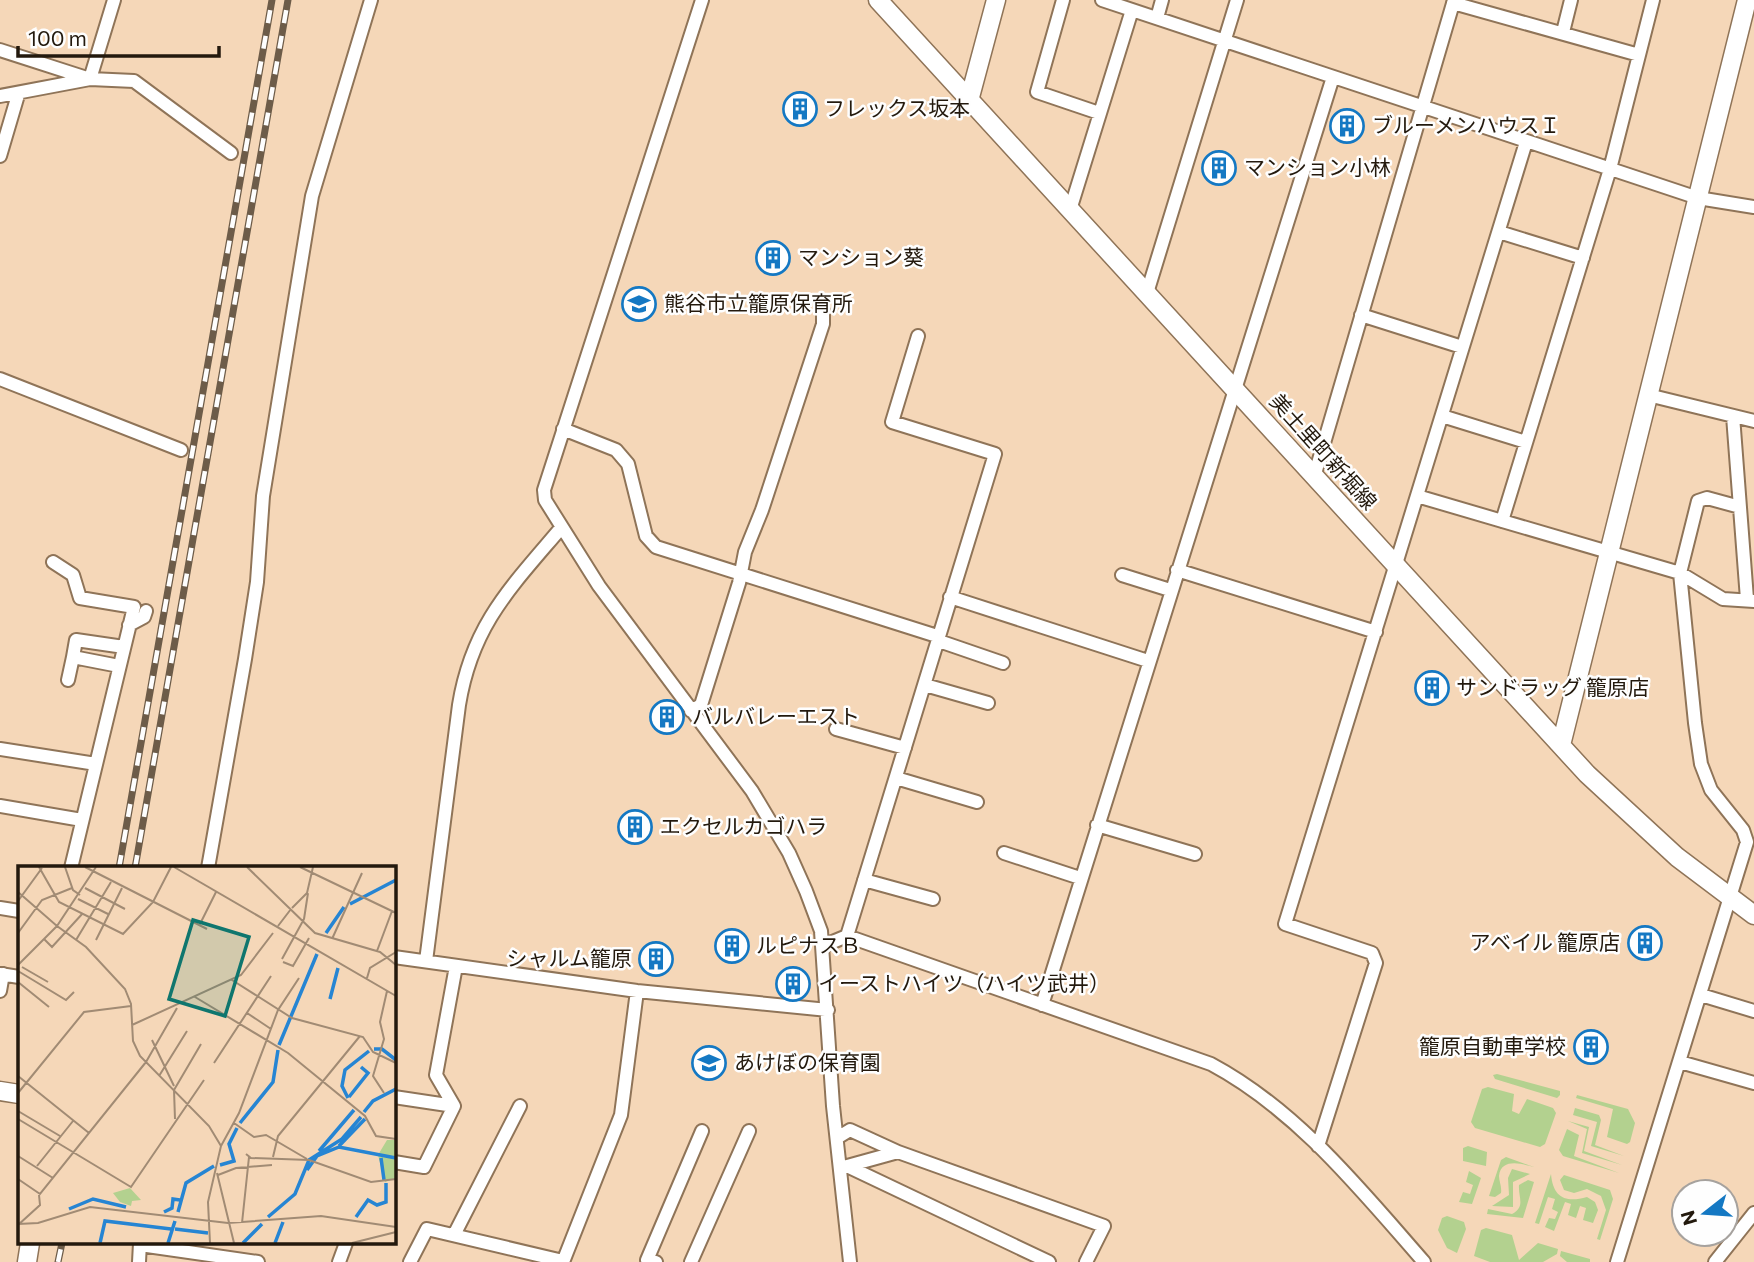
<svg xmlns="http://www.w3.org/2000/svg" width="1754" height="1262" font-family="Commissioner,'Noto Sans JP',sans-serif">
<style>
.green{fill:#b3d18f}
.lines{fill:none;stroke-linecap:round;stroke-linejoin:round}
.street-casing{stroke:#8f7458;stroke-width:16}
.secondary-casing{stroke:#8f7458;stroke-width:21}
.street{stroke:#fff;stroke-width:12}
.secondary{stroke:#fff;stroke-width:18}
.rail-casing{stroke:#6d5c49;stroke-width:7}
.rail{stroke:#fefefe;stroke-width:4.5;stroke-dasharray:13;stroke-linecap:butt}
.labels{text-anchor:middle;stroke-width:5;stroke-linejoin:round;paint-order:stroke}
.poi-label{font-size:21px;fill:#23190d;stroke:#fefefe;text-anchor:start}
.street-label{font-size:21px;fill:#23190d;stroke:#fefefe}
.inset-river{fill:none;stroke:#2685d3;stroke-width:3.5}
.inset-road{fill:none;stroke:#a18b74;stroke-width:2}
.view{fill:#0f766e;fill-opacity:0.15;stroke:#0f766e;stroke-width:3.5}
.inset-edge{fill:none;stroke:#23190d;stroke-width:3.5}
</style>
<rect width="100%" height="100%" fill="#f5d7b8"/>
<path class="green" d="M1497,1074L1560,1091V1095L1557,1098L1495,1079L1493,1075Z
M1488,1087L1514,1094L1512,1111L1519,1114L1527,1099L1553,1108L1556,1113L1545,1144L1540,1147L1475,1128L1471,1122L1482,1089Z
M1577,1095L1628,1109L1635,1123L1630,1142L1627,1144L1607,1137L1613,1109L1576,1098Z
M1575,1108L1599,1115L1601,1120L1595,1145L1624,1156L1591,1146L1597,1122L1573,1115Z
M1568,1121L1589,1127L1584,1151L1622,1165L1582,1153L1587,1129Z
M1567,1129L1579,1135L1574,1156L1619,1173L1563,1156L1559,1150Z
M1468,1146L1487,1152L1486,1166L1463,1161V1148Z
M1506,1157L1534,1167C1523,1164 1501,1157 1499,1176C1499,1181 1502,1187 1501,1193L1495,1197L1489,1196L1501,1160Z
M1512,1169L1530,1174L1513,1182V1207L1492,1206L1509,1195L1508,1178Z
M1469,1171L1481,1178L1472,1204L1459,1202L1463,1192L1470,1194L1473,1185L1466,1182Z
M1551,1174C1553,1198 1566,1203 1587,1197L1595,1202L1598,1210L1593,1223L1583,1220L1586,1208L1580,1206L1576,1218L1568,1215L1571,1204L1565,1202L1554,1231L1545,1227L1549,1218L1555,1219L1558,1212L1552,1209L1555,1199L1548,1197L1539,1224L1535,1223Z
M1564,1175L1610,1190L1613,1199L1600,1240L1597,1239L1606,1210L1601,1196L1587,1189L1574,1193L1564,1190L1560,1180Z
M1528,1180L1534,1182L1523,1218L1487,1214L1488,1209L1512,1214C1526,1206 1518,1198 1519,1185Z
M1447,1216L1464,1222L1466,1229L1457,1253L1447,1248L1438,1230L1442,1218Z
M1486,1228L1512,1235L1519,1260L1538,1243L1558,1249L1557,1254L1543,1262H1490L1474,1256L1481,1230Z
M1561,1251L1590,1259V1262H1567L1560,1256Z"/>
<g class="lines">
<g class="street-casing">
<path id="street" d="M702,0L544,490L545,500L599,586L752,791L789,853L806,891L821,931L833,1106L850,1262
M1063,0L1037,92L1099,113
M1102,0L1698,198L1754,207
M1453,3L1639,55
M1157,18L1162,0
M1563,32L1571,0
M0,50L90,79L134,81L231,153
M0,96L90,79L114,0
M0,156L18,95
M1070,210L1132,10
M1499,232L1583,258
M1147,293L1237,0
M1361,315L1462,347
M0,379L181,450
M1648,395L1754,421
M1442,416L1526,442
M1733,416L1747,599
M563,429L616,450L628,464L646,536L656,547L937,636
M1314,477L1454,0
M1417,496L1680,573L1723,599L1754,601
M1502,521L1610,169L1653,0
M53,562L73,575L80,598L134,607L71,868
M1177,570L1376,632
M1122,575L1170,590
M950,597L1148,661
M129,625L144,617L146,611
M939,641L1003,663
M119,666L73,657L76,640L124,647
M68,680L73,657
M925,685L988,703
M691,711L701,705L739,583L745,552L762,510L823,324V311
M836,729L905,748
M0,749L96,764
M896,778L977,802
M0,806L82,820
M1097,825L1195,854
M1004,853L1080,878
M208,868L245,659L257,582L263,496L312,196L371,0
M864,880L933,899
M0,908L19,911
M847,936L995,454L892,422L918,336
M823,946L847,936L1211,1064C1297,1110 1360,1189 1424,1262
M394,957L637,991L828,1010
M426,961L459,705C472,625 511,587 561,528
M0,974L19,977
M0,991L3,974
M1701,995L1754,1011
M1042,1005L1333,77
M1680,1062L1754,1083
M394,1097L454,1106
M837,1138L850,1130L898,1152
M1318,1146L1376,963L1372,953L1285,924L1526,142
M394,1162L424,1167L454,1106L436,1075L456,966
M847,1166L1049,1262
M840,1168L898,1152L1104,1226L1086,1262
M454,1235L520,1106
M140,1245L258,1262
M139,1262L140,1243
M339,1262L346,1243
M410,1262L427,1229L563,1261
M563,1262L621,1115L637,991
M656,1262L647,1260L702,1131
M691,1262L749,1131
M1617,1262L1747,842L1743,830L1711,790L1701,764L1695,723L1680,573L1698,501L1707,498L1740,507
M1715,1262L1754,1213"/>
</g>
<g class="secondary-casing">
<path id="secondary" d="M878,0L1587,774L1677,857L1754,915
M970,97L996,0
M1561,745L1747,0
M0,1091L19,1094
M27,1262L30,1243"/>
</g>
<use href="#street" class="street"/>
<use href="#secondary" class="secondary"/>
<g class="rail-casing">
<path id="rail" d="M119,868L272,0
M135,868L288,0
M58,1262L62,1243"/>
</g>
<use href="#rail" class="rail"/>
</g>
<defs>
<g id="building-ring" transform="scale(1.75)"><circle r="9.5" fill="#fefefe" stroke="#1478c3" stroke-width="1.5"/><path d="M-4-6H4V6H1V3H-1V6H-4ZM-2.5-4.3h1.7v1.8h-1.7ZM.8-4.3h1.7v1.8H.8ZM-2.5-1h1.7V.8h-1.7ZM.8-1h1.7V.8H.8Z" fill="#1478c3"/></g>
<g id="school-ring" transform="scale(1.75)"><circle r="9.5" fill="#fefefe" stroke="#1478c3" stroke-width="1.5"/><path d="M0-5L7-2L0 1L-7-2ZM-4 1L0 2.5L4 1V4Q0 6-4 4Z" fill="#1478c3"/></g>
</defs>
<g fill-rule="evenodd">
<use href="#building-ring" x="800" y="109"/>
<use href="#building-ring" x="1347" y="126"/>
<use href="#building-ring" x="1219" y="168"/>
<use href="#building-ring" x="773" y="258"/>
<use href="#school-ring" x="639" y="304"/>
<use href="#building-ring" x="1432" y="688"/>
<use href="#building-ring" x="667" y="717"/>
<use href="#building-ring" x="635" y="827"/>
<use href="#building-ring" x="1645" y="943"/>
<use href="#building-ring" x="732" y="946"/>
<use href="#building-ring" x="656" y="959"/>
<use href="#building-ring" x="793" y="984"/>
<use href="#building-ring" x="1591" y="1047"/>
<use href="#school-ring" x="709" y="1063"/>
</g>
<g class="labels">
<g class="poi-label">
<text x="824" y="116">フレックス坂本</text>
<text x="1372" y="133">ブルーメンハウスＩ</text>
<text x="1244" y="175">マンション小林</text>
<text x="798" y="265">マンション葵</text>
<text x="664" y="311">熊谷市立籠原保育所</text>
<text x="1456" y="695">サンドラッグ 籠原店</text>
<text x="692" y="724">バルバレーエスト</text>
<text x="660" y="834">エクセルカゴハラ</text>
<text x="1620" y="950" text-anchor="end">アベイル 籠原店</text>
<text x="756" y="953">ルピナスＢ</text>
<text x="632" y="966" text-anchor="end">シャルム籠原</text>
<text x="818" y="991">イーストハイツ（ハイツ武井）</text>
<text x="1566" y="1054" text-anchor="end">籠原自動車学校</text>
<text x="734" y="1070">あけぼの保育園</text>
</g>
<g class="street-label">
<text transform="translate(1323 452) rotate(48)" y="7">美土里町新堀線</text>
</g>
</g>
<g transform="translate(18 866)">
<rect width="378" height="378" fill="#f5d7b8"/>
<path d="M369,274H378V312L367,316L360,289ZM112,322L123,334L114,335L113,340L102,336L95,327Z" fill="#b3d18f"/>
<path class="inset-river" d="M332,38L378,14M308,67L326,41M312,133L320,102M261,179L299,88M356,183H364L378,194M331,231L350,207L343,201M330,232L324,220L327,204L351,185M346,246L355,235L378,223M222,257L255,216L260,184M321,280L347,253M301,285L336,244M363,292L366,314M202,299L216,295L211,278L219,262M289,304L299,290L321,281L378,292M51,343L75,333L108,341M146,346L154,342L155,333L162,334M160,346L168,317L196,300M250,351L277,328L291,294L324,273L343,251M338,351L350,334L359,339L368,336V317M157,363L190,367M82,377L87,355L153,363M150,377L157,355M225,377L244,358M257,377L265,356"/>
<path class="inset-road" d="M21,1L41,36L105,68L135,36L153,1M47,1L55,24L62,29M67,1L189,63M78,1L39,60L68,81L107,123L113,138L115,175L122,190L191,260L203,280L190,336L192,377M156,1L378,130M229,1L297,67L362,86L378,99M282,1L378,47M67,22L107,43M0,26L39,60L0,99M60,33L90,48M0,35L24,2M274,42L289,27L295,1M286,53L290,27M182,58L198,26M260,60L273,43M0,67L24,34L54,22M26,73L34,81L65,47M314,73L344,7M58,74L93,16M78,74L104,22M359,85L374,45M264,93L286,53M265,96L275,100L291,72M4,101L30,116M0,105L48,134L56,126M349,112L352,102L378,86M214,114L274,152L345,171L355,186L378,197M0,116L31,141M177,131L270,187L347,250L358,270L378,273M229,147L253,163M114,159L223,109L255,67M134,174L156,220M128,196L159,142M196,197L253,110M0,210L71,267M141,210L169,165M0,227L66,146L113,140M366,227L355,210L366,173L362,156L369,125M0,245L42,270M0,253L113,321L186,214M157,253L156,224L183,178M216,257L236,271L248,269L289,293M203,280L221,247L260,144L281,112M228,288L233,292L291,294L353,316L378,313M0,290L35,312M255,291L260,270L342,170M19,300L55,255M199,307L216,377M200,309L218,302L254,299M0,313L22,328L128,196M224,357L231,291M0,358L20,357L72,341L210,357L303,350L378,361M0,359L22,339L21,329M334,377L378,366"/>
<path class="view" d="M175,54L231,71L207,150L151,133Z"/>
<rect width="378" height="378" class="inset-edge"/>
</g>
<g transform="translate(1705 1213) rotate(253)"><circle r="33" fill="#fefefe" stroke="#a6a29e" stroke-width="2"/>
<path d="M0-5L12 26L0 18L-12 26Z" fill="#1478c3"/>
<text y="-10" font-size="19" font-weight="bold" text-anchor="middle" fill="#23190d">N</text>
</g>
<path d="M18 46v10h201v-10" fill="none" stroke="#23190d" stroke-width="3.5"/>
<text x="28" y="46" font-size="21" fill="#23190d" stroke="#fefefe" stroke-width="5" paint-order="stroke">100 m</text>
</svg>
